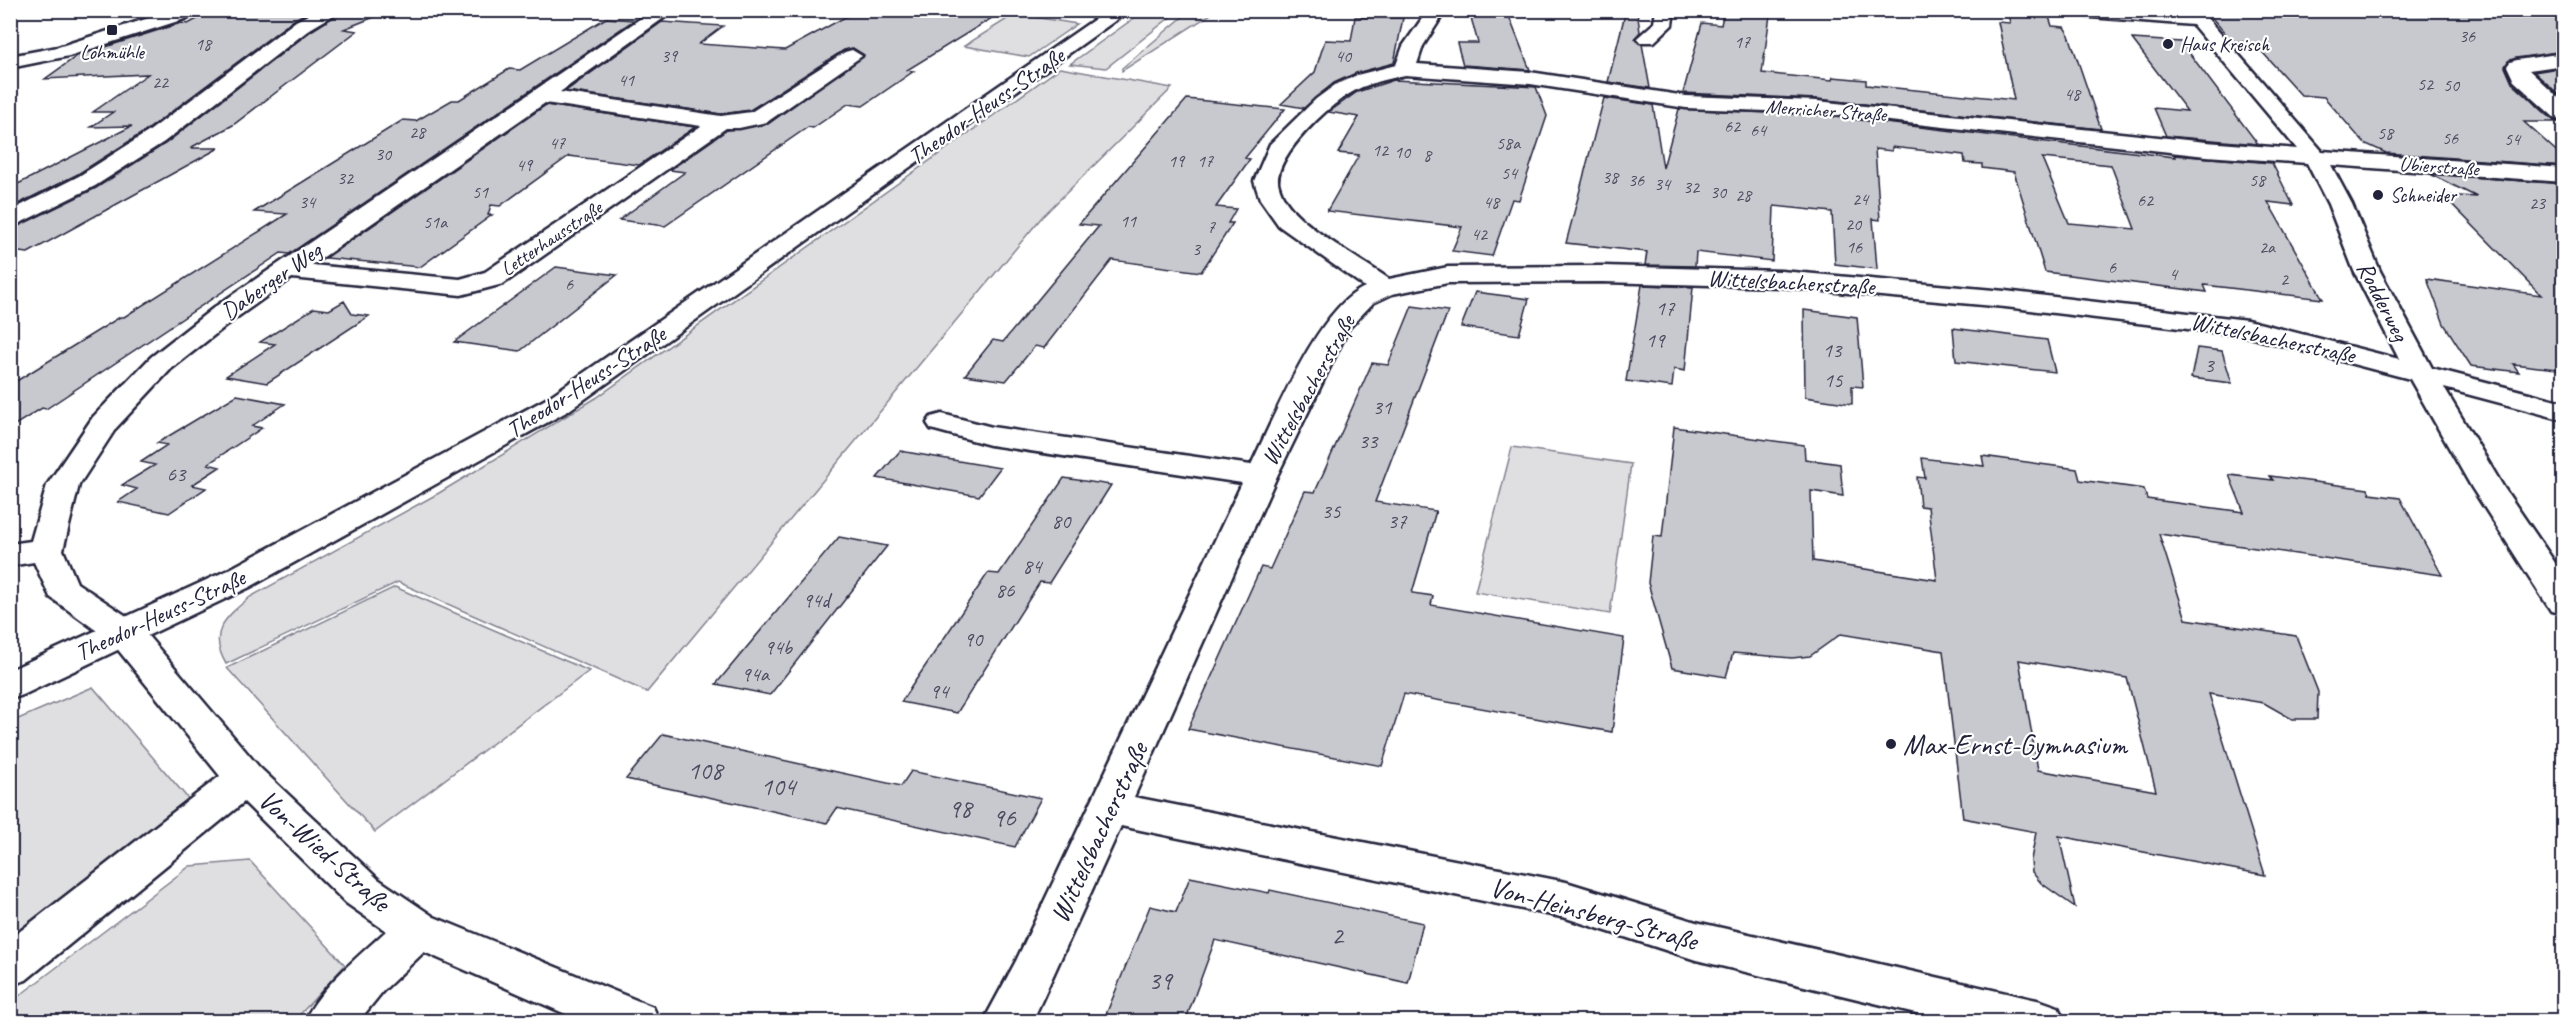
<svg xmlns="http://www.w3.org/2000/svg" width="2574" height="1032" font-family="Caveat,sans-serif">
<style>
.green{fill:#dfdfe2;stroke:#80808e;stroke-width:1.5}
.building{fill:#c8c8cf;stroke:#22223b;stroke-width:1.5;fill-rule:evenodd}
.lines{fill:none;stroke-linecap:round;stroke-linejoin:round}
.street-casing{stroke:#22223b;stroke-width:5}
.secondary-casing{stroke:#22223b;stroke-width:5}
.street{fill:#fff;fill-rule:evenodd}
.secondary{fill:#fff;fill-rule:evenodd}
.poi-dot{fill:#22223b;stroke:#fff;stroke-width:2}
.labels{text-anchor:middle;stroke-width:4.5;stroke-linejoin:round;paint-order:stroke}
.far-number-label{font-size:18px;fill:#4c4c60}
.far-poi-label{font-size:20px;fill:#22223b;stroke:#fff;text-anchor:start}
.far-street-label{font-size:20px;fill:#22223b;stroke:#fff}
.number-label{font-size:21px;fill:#4c4c60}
.street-label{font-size:24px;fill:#22223b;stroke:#fff}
.near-number-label{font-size:26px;fill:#4c4c60}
.near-poi-label{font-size:28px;fill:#22223b;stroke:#fff;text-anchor:start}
.near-street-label{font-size:28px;fill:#22223b;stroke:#fff}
</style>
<rect width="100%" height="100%" fill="#fff"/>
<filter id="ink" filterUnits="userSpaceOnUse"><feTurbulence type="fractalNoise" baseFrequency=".0167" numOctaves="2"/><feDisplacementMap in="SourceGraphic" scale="12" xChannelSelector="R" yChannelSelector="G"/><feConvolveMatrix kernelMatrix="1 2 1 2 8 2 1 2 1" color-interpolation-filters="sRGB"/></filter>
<g filter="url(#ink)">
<path class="green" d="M1191,10L1216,11L1122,71V68Z
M1144,11H1178L1106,68L1070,64Z
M1015,14L1077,24L1029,57L964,46Z
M1060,68L1172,88L1042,217L647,692L398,582L226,664C207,632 226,617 250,597L439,493L596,398Z
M1512,447L1631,464L1610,614L1475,592Z
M395,587L589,671L375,832L227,668Z
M93,687L190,801L11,942V722Z
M250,861L345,965L294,1021H11V1002L190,866Z"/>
<path class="building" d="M230,10H312L295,19L147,130L78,174L10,208V188L132,126L91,127L113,112H93L148,74L45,79L77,56L181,23L188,24L201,17H218Z
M344,10L387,12L344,29L357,31L233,125L190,148H219L28,253L10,251V230L96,188L165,144L311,31Z
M858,10H1005L907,70L914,71L863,106L848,104L813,128L808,127L665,226L619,220L685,172L670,170L727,130L768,124L864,55L853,48L844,50L750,110L721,114L566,91L662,22L723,26L699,44L785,50Z
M1626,10H1637L1640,32L1635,38L1642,44L1650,88L1608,82Z
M2205,10H2544L2564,24V51L2516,58L2508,61L2505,67L2512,83L2554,121L2564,122H2524L2564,158V166L2386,153L2364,143L2324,97L2301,95L2254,43L2232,41Z
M1724,11L1770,15L1762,73L1832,80L1833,77L1866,80V85L2014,100L1998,22L2010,23L2008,13L2049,17L2052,26L2064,27L2069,35L2101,129L1817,99L1683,93L1702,23L1721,25Z
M1470,14H1508L1530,70L1463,65L1457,43H1478Z
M1355,17L1403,18L1394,63L1356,73L1334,83L1304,108L1281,104L1315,72L1325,40L1351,41Z
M606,18L634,20L289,254L281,253L46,409L42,408L10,428V385L120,317H124L287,214L254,212L403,120L416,121L452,100H459L509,69L520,70Z
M2132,39L2181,42L2258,144L2166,136L2154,108L2187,111Z
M2564,67V99L2534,72Z
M1394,80L1536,87L1547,116L1519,200L1512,199L1492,256L1452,251L1462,227L1327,211L1359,155L1338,153L1359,117L1329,112L1357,92Z
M1604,98L1653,105L1663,168L1679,109L1817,115L2175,157L2174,155L2272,163L2293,205L2268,202L2323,299L2204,285L2207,292L2045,272L2014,172L1982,168V164L1965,163L1964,155L1892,147V151L1875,149L1880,220L1873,219L1877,269L1835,264L1832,212L1774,206L1772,261L1696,252L1695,266L1645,265L1647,252L1566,243ZM2042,158L2111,165L2135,229L2069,223Z
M1187,99L1285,109L1245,158L1250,159L1216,207L1236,209L1228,223H1233L1201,272L1112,260L1044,348L1035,346L1006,381L965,375L993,340L1003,342L1099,226L1079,224Z
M546,105L695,127L639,165L569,156L500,206L491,205L488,215H492L420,267L326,258Z
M2430,174L2564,184V370L2513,364L2519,372L2471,366L2444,324L2427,279L2541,295L2443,195L2477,197Z
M556,267L617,275L520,351L454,342Z
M1642,285L1693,287L1685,371L1674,369L1672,387L1626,381Z
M1475,292L1529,299L1519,335L1461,327Z
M344,301L352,314L369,316L267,383L226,376L275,344L260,342L314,308L329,310Z
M1412,306L1448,311L1375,502L1436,511L1412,593L1433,596L1431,605L1624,638L1612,732L1404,694L1382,766L1188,729L1261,567L1270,569L1305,491L1315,492L1372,363L1388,365Z
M1804,310L1857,317L1863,387L1852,386V404L1805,397Z
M1953,328L2047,340L2055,372L1956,361Z
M2197,348L2222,351L2232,383L2191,378Z
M237,395L285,404L252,426L262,428L208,464L220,467L192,485L206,488L169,513L118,502L137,489L122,485L155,465L141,462L167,445L157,443Z
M1674,427L1804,445L1805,459L1840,464L1843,496L1811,491L1813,561L1937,580L1928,507L1920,506L1917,477L1925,478L1922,458L1984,466L1982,456L2077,469L2080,480L2144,489L2147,499L2244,512L2229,475L2273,480L2270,476L2368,489L2370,494L2400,498L2442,575L2159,534L2186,619L2296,636L2318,692L2317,719H2292L2264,703L2209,694L2265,875L2059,836L2075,907L2041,883L2032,872L2031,860L2036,832L1963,818L1943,651L1841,634L1810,656L1792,658L1733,653L1726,677L1672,668L1648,583L1653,536L1662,537ZM2019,660L2127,678L2156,791L2038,770Z
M900,451L935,457L1000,468L979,496L877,478Z
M1064,478L1111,485L1049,583L1040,582L957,713L901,702L988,573L999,574Z
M839,537L887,546L770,695L716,684Z
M663,734L901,786L911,771L1041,798L1015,847L837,808L827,823L626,779Z
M1190,877L1269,893L1270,890L1423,923L1408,983L1215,940L1185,1022H1103L1150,906L1176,912Z"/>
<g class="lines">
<g class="street-casing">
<path id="street" d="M174,10H203L200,14L69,56L10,68V56L58,47Z
M318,10H342L310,29L164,142L95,186L10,228V211L79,176L148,132L296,21Z
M653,10H675L560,92L721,116L751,112L845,52L852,50L862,56L767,122L739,128H726L503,284L461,295L292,278L236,318L171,369L116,428L79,485L63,550L77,583L137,623L259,767L378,879L434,917L653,1007L660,1022H584L424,952L383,991L358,1022H304C321,986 357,958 386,931L346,903L244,802L26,980L10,985V939L220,776L111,641L50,597L34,562L10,566V544L31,541L47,485L93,417L151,357L216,306ZM545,103L701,126L485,272L460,279L312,265Z
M1428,10H1446L1423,46L1417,64L1530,72L1686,96L1817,101L2206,142L2297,149L2193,25L2065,15L2056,10L2183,13L2181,10H2200L2322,151L2564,168V182L2331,165L2352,204L2380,271L2432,368L2564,402V420L2444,388L2504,488L2564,576V614L2551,611L2472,488L2410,379L2246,336L2005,307L1781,287L1603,282L1448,283L1392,294L1373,303L1349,328L1277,476L1134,797L1566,882L1696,922L2041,1001L2058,1007L2065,1022H1953L1696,960L1566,918L1121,826L1032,1022H983L1016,961L1242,483L990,445L931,429L927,423L931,417L942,414L992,427L1251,465C1274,418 1318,307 1365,287L1279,226L1260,199L1254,181L1270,144L1316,99L1335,85L1357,75L1396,65L1403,46ZM1405,75L1530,84L1686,108L1817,113L2206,156L2307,163L2328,204L2354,271L2399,359L2247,320L2005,291L1781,271L1603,266L1448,267L1389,279C1362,260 1298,225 1284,198C1282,195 1278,185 1278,181C1278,153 1326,108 1349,94C1366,83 1386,80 1405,75Z
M1656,10H1674L1672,25L1654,42H1640L1637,38L1654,23Z
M2564,53V65L2529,70L2564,103V120L2556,119L2514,81L2507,66L2510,62L2517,60Z"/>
</g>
<g class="secondary-casing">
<path id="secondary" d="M1108,10H1130L568,411L250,587L23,695L10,699V670L226,571L546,399Z"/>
</g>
<use href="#street" class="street"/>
<use href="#secondary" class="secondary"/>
</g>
</g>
<g class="poi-dot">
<rect x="106" y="24" width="12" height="12" rx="3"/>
<circle cx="2168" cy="44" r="6"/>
<circle cx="2378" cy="195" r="6"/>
<circle cx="1891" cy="744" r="6"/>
</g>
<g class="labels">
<g class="far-number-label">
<text x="2467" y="42">36</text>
<text x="1742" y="48">17</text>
<text x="203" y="50">18</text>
<text x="669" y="62">39</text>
<text x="1343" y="62">40</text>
<text x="626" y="86">41</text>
<text x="160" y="88">22</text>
<text x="2425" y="90">52</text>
<text x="2451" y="91">50</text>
<text x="2072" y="100">48</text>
<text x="1732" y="132">62</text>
<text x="1758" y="136">64</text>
<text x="417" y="138">28</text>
<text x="2385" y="139">58</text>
<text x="2450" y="144">56</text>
<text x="2512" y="145">54</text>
<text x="557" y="149">47</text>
<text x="1508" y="149">58a</text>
<text x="1380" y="156">12</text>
<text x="1402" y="158">10</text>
<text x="383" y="160">30</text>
<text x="1427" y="161">8</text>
<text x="1176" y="167">19</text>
<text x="1205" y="167">17</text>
<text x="524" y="171">49</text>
<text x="1509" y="179">54</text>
<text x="1610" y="183">38</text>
<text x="345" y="184">32</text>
<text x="1636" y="186">36</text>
<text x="2257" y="186">58</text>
<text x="1662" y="190">34</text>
<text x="1691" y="193">32</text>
<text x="480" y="198">51</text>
<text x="1718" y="198">30</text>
<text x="1743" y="201">28</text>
<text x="1860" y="205">24</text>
<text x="2145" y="206">62</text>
<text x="307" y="208">34</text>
<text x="1491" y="208">48</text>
<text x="2537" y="209">23</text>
<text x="1128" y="227">11</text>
<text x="435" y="228">51a</text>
<text x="1853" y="230">20</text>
<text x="1211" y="233">7</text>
<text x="1479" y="240">42</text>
<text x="1854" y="253">16</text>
<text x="2267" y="253">2a</text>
<text x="1196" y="255">3</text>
<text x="2112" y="273">6</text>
<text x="2173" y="280">4</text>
<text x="2284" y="285">2</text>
<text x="569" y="290">6</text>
</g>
<g class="far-poi-label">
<text x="2180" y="51">Haus Kreisch</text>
<text x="112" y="59" text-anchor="middle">Lohmühle</text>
<text x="2390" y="202">Schneider</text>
</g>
<g class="far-street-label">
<text transform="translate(1826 110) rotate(4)" y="7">Merricher Straße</text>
<text transform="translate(2439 166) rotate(4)" y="7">Ubierstraße</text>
<text transform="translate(551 238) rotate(-34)" y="7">Letterhausstraße</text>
</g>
<g class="number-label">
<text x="1665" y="315">17</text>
<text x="1655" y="347">19</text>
<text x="1832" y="357">13</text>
<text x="2209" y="372">3</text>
<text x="1833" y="387">15</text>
<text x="1382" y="414">31</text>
<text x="1368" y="448">33</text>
<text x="176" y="481">63</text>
<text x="1331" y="518">35</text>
<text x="1061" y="528">80</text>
<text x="1397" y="528">37</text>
<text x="1032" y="573">84</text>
<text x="1005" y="597">86</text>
<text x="816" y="607">94d</text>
<text x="973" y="646">90</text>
<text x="778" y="654">94b</text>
<text x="755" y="681">94a</text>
<text x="939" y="698">94</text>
</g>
<g class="street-label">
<text transform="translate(986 106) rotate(-35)" y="8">Theodor-Heuss-Straße</text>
<text transform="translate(271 281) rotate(-35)" y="8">Daberger Weg</text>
<text transform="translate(1791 282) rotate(3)" y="8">Wittelsbacherstraße</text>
<text transform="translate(2383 301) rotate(63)" y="8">Rodderweg</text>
<text transform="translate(2273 338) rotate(12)" y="8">Wittelsbacherstraße</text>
<text transform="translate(586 382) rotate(-33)" y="8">Theodor-Heuss-Straße</text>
<text transform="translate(1308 390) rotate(-61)" y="8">Wittelsbacherstraße</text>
<text transform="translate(160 615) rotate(-25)" y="8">Theodor-Heuss-Straße</text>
</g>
<g class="near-number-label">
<text x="705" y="779">108</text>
<text x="778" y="795">104</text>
<text x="960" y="817">98</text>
<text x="1004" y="826">96</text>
<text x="1337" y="944">2</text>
<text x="1160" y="989">39</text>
</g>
<g class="near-poi-label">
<text x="1903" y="754">Max-Ernst-Gymnasium</text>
</g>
<g class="near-street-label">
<text transform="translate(1098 832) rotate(-65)" y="10">Wittelsbacherstraße</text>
<text transform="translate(325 850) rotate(42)" y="10">Von-Wied-Straße</text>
<text transform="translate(1594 913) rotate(15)" y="10">Von-Heinsberg-Straße</text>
</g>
</g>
<rect width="2574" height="1032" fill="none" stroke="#fff" stroke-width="36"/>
<rect x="18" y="18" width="2538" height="996" fill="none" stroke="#22223b" stroke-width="2" filter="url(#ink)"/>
</svg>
